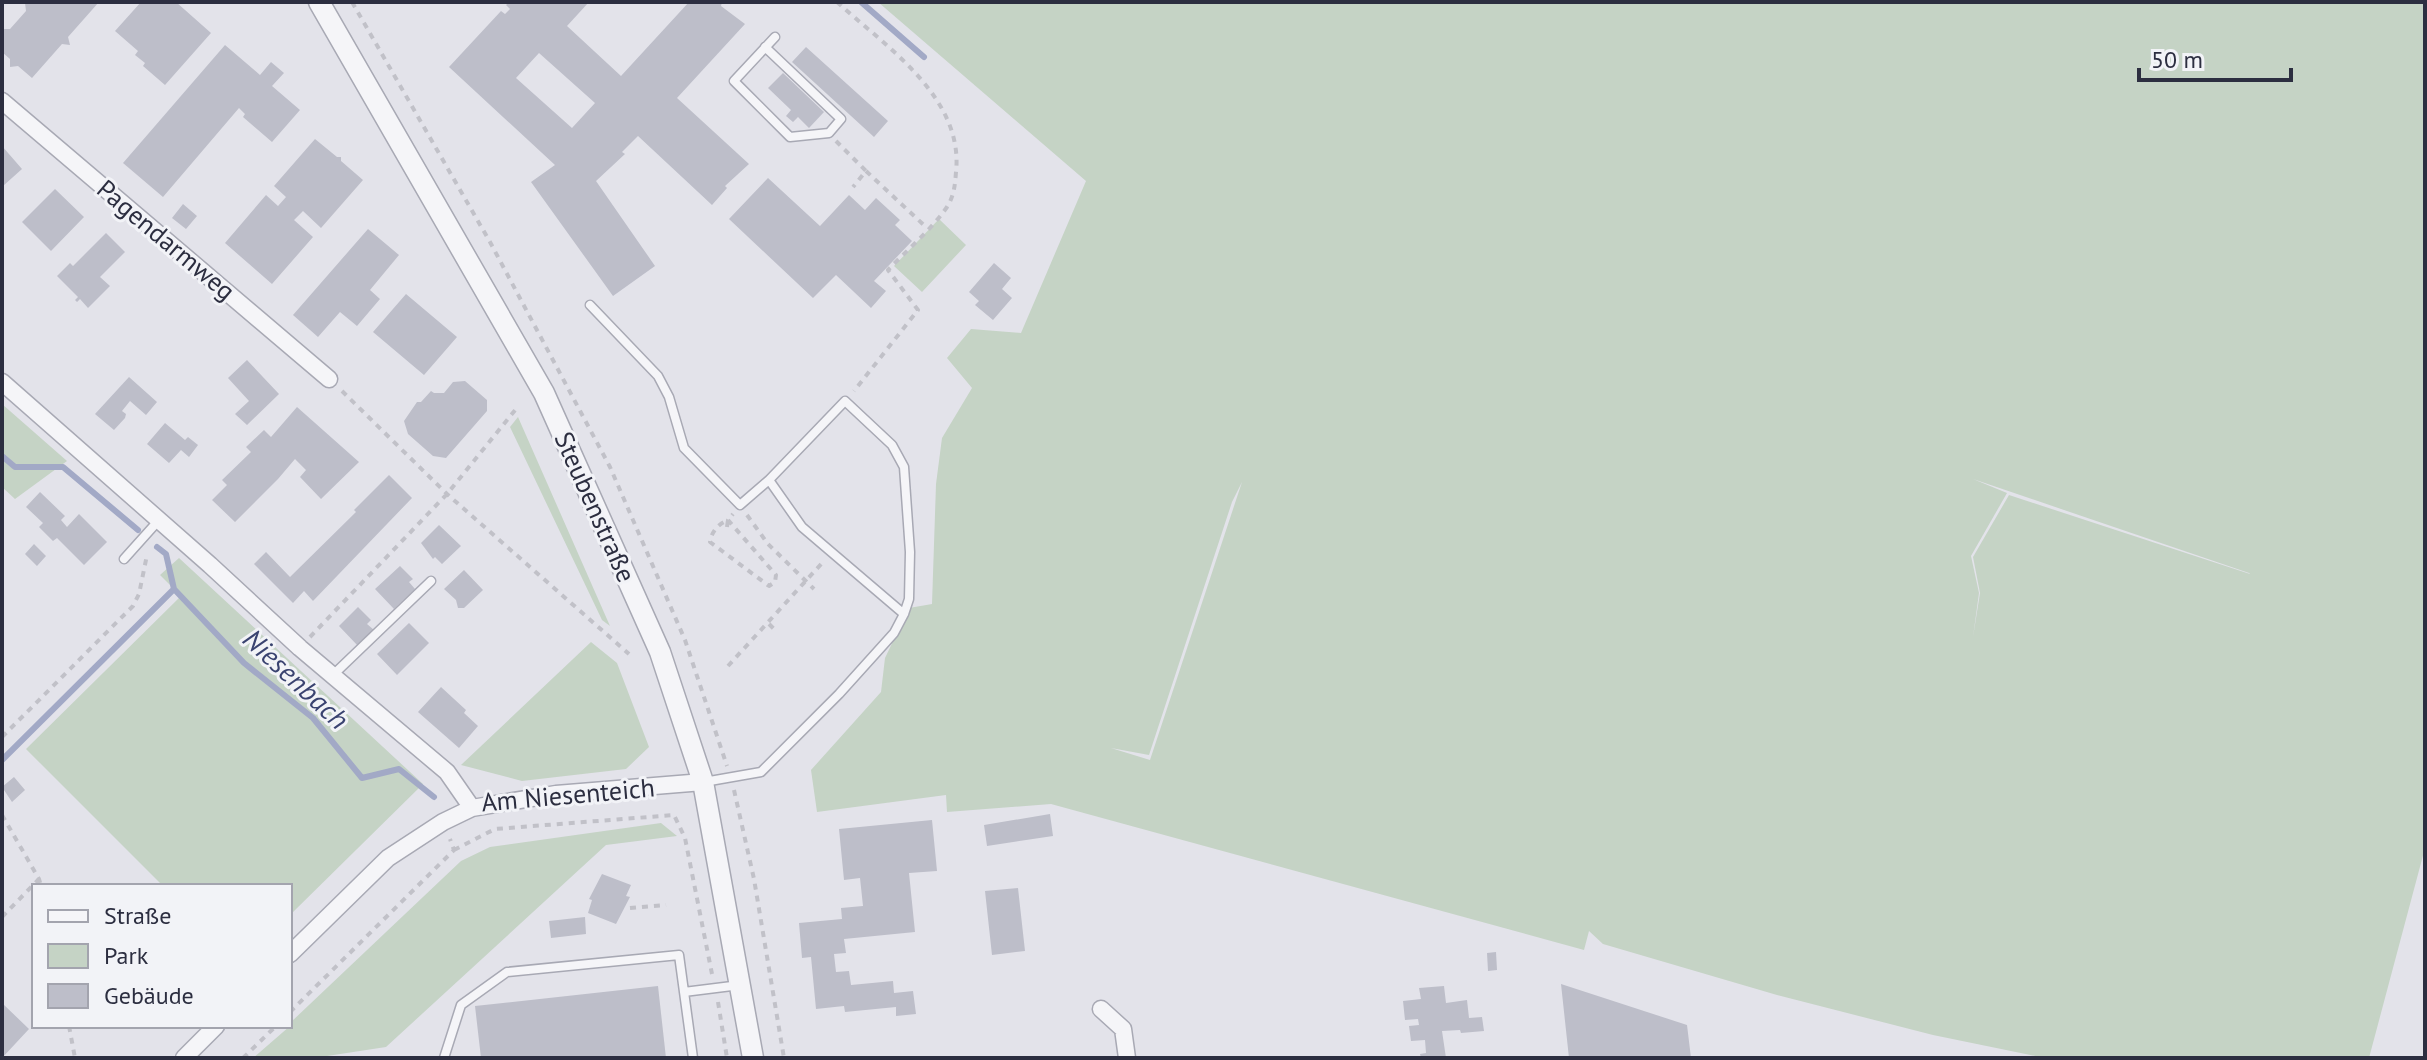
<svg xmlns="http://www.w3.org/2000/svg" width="2427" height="1060" font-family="'PT Sans',sans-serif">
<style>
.green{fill:#c5d3c5;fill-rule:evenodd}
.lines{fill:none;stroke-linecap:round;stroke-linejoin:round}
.stream{stroke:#a2a9c6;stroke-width:6}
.building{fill:#bdbec9;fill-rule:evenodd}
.service-casing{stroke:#a8a9b4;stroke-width:11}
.minor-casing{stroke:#a8a9b4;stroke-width:19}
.tertiary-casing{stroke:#a8a9b4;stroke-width:23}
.path{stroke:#c1c1c8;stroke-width:4;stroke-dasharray:6 6;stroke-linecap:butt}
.service{stroke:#f5f5f8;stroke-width:8}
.minor{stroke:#f5f5f8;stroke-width:16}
.tertiary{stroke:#f5f5f8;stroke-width:20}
.labels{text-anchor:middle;stroke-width:6;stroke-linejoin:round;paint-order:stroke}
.street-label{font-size:26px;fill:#2c2e40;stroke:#f2f3f7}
.water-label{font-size:28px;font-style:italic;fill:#3a4370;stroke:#f2f3f7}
</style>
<rect width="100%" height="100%" fill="#e3e3ea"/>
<path class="green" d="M878,2H2425V848L2369,1058H2045L1933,1035L1777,995L1603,944L1589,931L1584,950L1051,804L947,812L946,795L817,812L811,770L881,692L885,658L909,608L932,604L936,484L942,438L972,388L947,358L971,329L1021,333L1086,181ZM1973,479L2249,573L2250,574L2009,495L1973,557L1980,593L1973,637L1979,593L1971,556L2007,493ZM1242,482L1150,760L1111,748L1149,755L1232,502Z
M939,219L966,245L922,292L894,266Z
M2,404L67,461L15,499L2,487Z
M518,417L610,626L602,620L510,427Z
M179,558L423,784L290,915V886H163L26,749L181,596L160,575Z
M591,642L617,663L649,747L626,769L522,781L461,765Z
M661,823L677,836L606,845L386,1047L314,1058H253L290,1026V1023L461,861L490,847Z"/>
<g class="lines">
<path class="stream" d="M861,2L924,57
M2,456L15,467H63L138,530
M157,547L166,554L174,589L244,663L313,718L362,778L399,769L434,797
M2,760L174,589"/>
</g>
<path class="building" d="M29,2H99L68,37L70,45L62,44L32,78L18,66L10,67V59L2,52L3,29H10L26,11L25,3Z
M141,2H176L211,33L165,85L143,66L145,63L135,55L138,51L115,31Z
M509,2H589L567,26L621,76L689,2H722L721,6L745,24L677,98L749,164L725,186L727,188L712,205L638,136L622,152L625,154L596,181L655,266L613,296L531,182L555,165L449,67L501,11L505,14L510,9L506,5ZM539,53L595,103L572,128L516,78Z
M225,45L260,75L271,62L284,73L272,86L300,110L272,142L243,117L245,114L239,108L163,197L123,163Z
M806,47L888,121L874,137L792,62Z
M783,73L824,112L809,128L798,117L793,122L786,116L791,110L768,88Z
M315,139L337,157H341V161L363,180L321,228L303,211L294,220L313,237L272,284L225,243L266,195L278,206L286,197L274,186Z
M2,146L22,169L3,186L2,185Z
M768,178L820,226L849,195L865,210L876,198L900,220L895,225L912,241L874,281L886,291L871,308L836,275L813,298L729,219Z
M55,189L84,217L51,251L22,222Z
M183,204L197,216L186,229L172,218Z
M368,229L399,255L370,290L380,299L357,326L340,312L318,337L293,315Z
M106,233L125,252L100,277L110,286L88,308L80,299L77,302L75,300L78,297L57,276L70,263L73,266Z
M994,263L1011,278L1002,289L1012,298L993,320L975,305L979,301L969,292Z
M406,294L457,337L424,375L373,332Z
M247,360L279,394L247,425L235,414L249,401L228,378Z
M129,377L157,402L146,415L130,401L122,411L126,414L125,418L114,430L95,414Z
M465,381L487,400V411L446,458L433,456L408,434L404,421L417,402H421L431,391L434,393H444L453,382Z
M297,407L359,462L321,499L300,477L306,470L295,459L278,479L235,522L212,500L227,485L222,480L251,452L246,447L264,430L271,437Z
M165,423L185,440L188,437L198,445L189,457L181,450L169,463L147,444Z
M389,475L412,498L313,601L304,591L293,603L254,564L266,552L290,577L356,512L354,510Z
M40,492L65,516L61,520L67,527L79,514L107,542L84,565L57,538L53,541L39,527L43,523L26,507Z
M439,525L461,546L442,564L435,557L433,559L421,543Z
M34,544L46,556L37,566L25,554Z
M400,566L413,579L409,582L415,589L394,609L375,589Z
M464,570L483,590L464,608H458L456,600L444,589Z
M358,607L371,620L367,624L374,630L358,646L339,626Z
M409,623L429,643L397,675L377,654Z
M441,687L466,710L464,713L478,726L459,748L418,712Z
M14,777L25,790L12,802L2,787Z
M1050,814L1053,836L987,846L984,825Z
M932,820L937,871L909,873L915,932L844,939L846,953L834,954L836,972L849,971L851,985L893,981L894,993L913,991L916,1014L896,1016V1007L845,1012L844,1006L816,1009L811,957L802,958L799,923L842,919L841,908L863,906L860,878L844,880L839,829Z
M602,874L631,885L626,896L630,897L616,924L588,913L592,900L589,899Z
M1018,888L1025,951L992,955L985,891Z
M585,917L586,934L551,938L549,921Z
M1496,952L1497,970L1488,971L1487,953Z
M1561,984L1687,1025L1691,1058H1569Z
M658,986L666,1058H481L475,1006Z
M1444,986L1446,1003L1467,1000L1469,1018L1482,1017L1484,1031L1461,1033L1460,1030L1442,1031L1446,1058H1421L1420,1054L1426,1053L1425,1040L1411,1041L1409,1026L1419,1025L1418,1019L1405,1020L1403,1001L1421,999L1419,988Z
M2,1003L29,1029L2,1058Z"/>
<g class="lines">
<g class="service-casing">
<path id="service" d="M765,47L841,119L829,133L790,137L734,81L775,37
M590,305L658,376L669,397L684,448L740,505L769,480
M124,559L159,520
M333,675L431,581
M704,782L761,772L839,694L894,633L904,614L909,599L910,552L904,467L892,445L845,401L769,480L802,527L904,614
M684,992L740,985
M444,1058L461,1005L507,972L679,955L693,1058"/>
</g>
<g class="minor-casing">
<path id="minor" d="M2,101L329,379
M2,382L210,565L300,648L447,772L472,808
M290,954L388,858L443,822L472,808L556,794L703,782
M1101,1009L1123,1029L1127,1058
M184,1058L216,1026"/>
</g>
<g class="tertiary-casing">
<path id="tertiary" d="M319,2L544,393L660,652L703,782L753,1058"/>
</g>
<path class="path" d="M352,2L490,242L610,467L685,640L727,766
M837,2C885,46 964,97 956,172C955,185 954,196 947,207C931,230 907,250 888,270L918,310L854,391
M836,141L866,171L853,187
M866,171L927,228
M342,391L447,494L629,654
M747,515L768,544L814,589
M727,527L728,520C718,524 712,531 710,542L769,586L775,582L776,575L728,520L733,514
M769,624L777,632
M310,637L447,494L516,409
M728,666L823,562
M2,737L133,606L139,594L147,555
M734,790L754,879L784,1058
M2,815L39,879L41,886
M454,850L495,829L674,815L685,838L712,974
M630,908L666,905
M2,917L39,879
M718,1002L727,1058
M290,1012L454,850L450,839
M69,1026L75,1058
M243,1058L276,1026"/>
<use href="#service" class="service"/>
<use href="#minor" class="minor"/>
<use href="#tertiary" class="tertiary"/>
</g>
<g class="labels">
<g class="street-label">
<text transform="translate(166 240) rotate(40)" y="9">Pagendarmweg</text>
<text transform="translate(595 507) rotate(66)" y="9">Steubenstraße</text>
<text transform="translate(568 795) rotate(-5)" y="9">Am Niesenteich</text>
</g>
<g class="water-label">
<text transform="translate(296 679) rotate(43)" y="10">Niesenbach</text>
</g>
</g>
<rect width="2427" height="1060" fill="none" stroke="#2c2e40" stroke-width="8"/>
<rect x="32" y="884" width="260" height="144" fill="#f2f3f7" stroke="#a3a4ae" stroke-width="2"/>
<rect x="48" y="910" width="40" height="12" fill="#f5f5f8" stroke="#a3a4ae" stroke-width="2"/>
<text x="104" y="924" font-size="24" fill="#2c2e40">Straße</text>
<rect x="48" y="944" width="40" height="24" fill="#c5d3c5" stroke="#a3a4ae" stroke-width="2"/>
<text x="104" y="964" font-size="24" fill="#2c2e40">Park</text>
<rect x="48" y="984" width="40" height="24" fill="#bdbec9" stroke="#a3a4ae" stroke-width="2"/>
<text x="104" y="1004" font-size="24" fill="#2c2e40">Gebäude</text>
<path d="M2139 68v12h152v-12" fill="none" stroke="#2c2e40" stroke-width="4"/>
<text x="2151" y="68" font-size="24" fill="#2c2e40" stroke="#f2f3f7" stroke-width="6" paint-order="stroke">50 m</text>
</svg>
